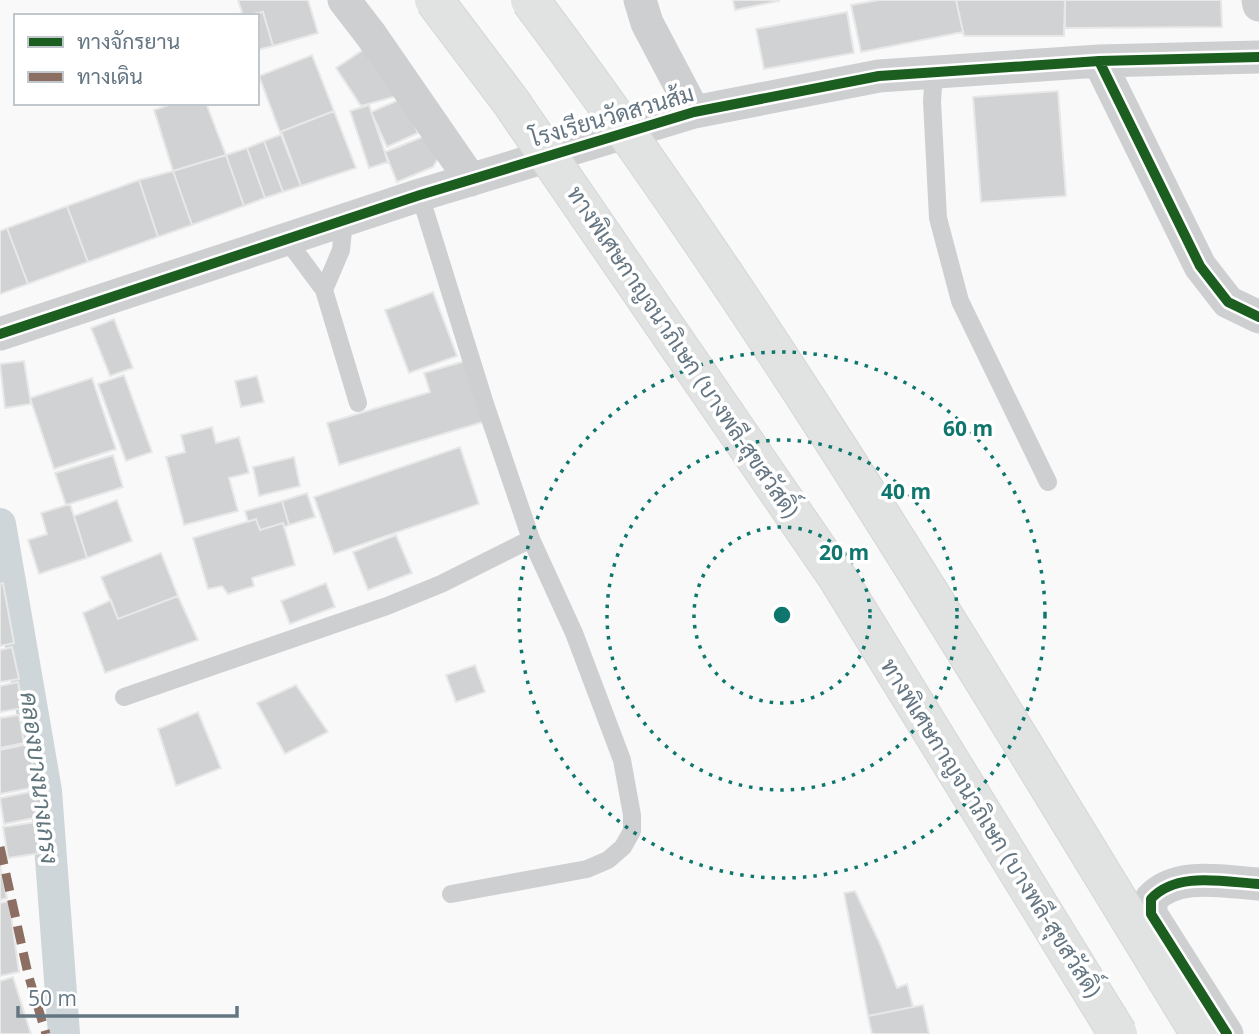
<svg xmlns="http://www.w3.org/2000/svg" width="1259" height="1034" font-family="'Open Sans',Sarabun,sans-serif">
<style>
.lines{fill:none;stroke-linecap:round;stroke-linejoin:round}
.canal{stroke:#ced6d9;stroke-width:32}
.building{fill:#d0d2d3;stroke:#e8e8e8;stroke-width:2}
.service{stroke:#cecfd0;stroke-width:18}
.minor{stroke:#cecfd0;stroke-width:33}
.motorway-bridge-casing{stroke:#d5d6d6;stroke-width:40;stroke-linecap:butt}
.motorway-bridge{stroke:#e1e2e2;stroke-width:38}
.quiet{stroke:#8d6e63;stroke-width:9;stroke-dasharray:18 9;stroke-linecap:butt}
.cycleway-casing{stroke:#fff;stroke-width:15}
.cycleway{stroke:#1b5e20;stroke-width:10}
.ring{fill:none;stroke:#0f766e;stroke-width:3.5;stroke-dasharray:3.5 7}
.labels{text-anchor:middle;stroke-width:7;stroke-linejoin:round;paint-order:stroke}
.street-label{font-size:23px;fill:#657683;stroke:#fff}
.water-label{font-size:24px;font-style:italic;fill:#60757c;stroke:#fff}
.centre{fill:#0f766e;stroke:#fff;stroke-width:3.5}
.ring-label{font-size:21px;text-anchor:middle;font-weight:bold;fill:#0f766e;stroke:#fff;stroke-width:7;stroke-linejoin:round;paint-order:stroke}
</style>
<rect width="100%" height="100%" fill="#f9f9f9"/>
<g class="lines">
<path class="canal" d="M0,524L46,791L64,1034"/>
</g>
<path class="building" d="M238,0H308L318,33L273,46L263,12L243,16Z
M733,0H779V1L735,10Z
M879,0H956L963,32L861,52L851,5Z
M956,0H1065L1064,36H964Z
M1065,0H1221L1222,27L1065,28Z
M263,12L273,46L257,50V16H248Z
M847,12L854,53L764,69L756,29Z
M366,48L397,96L361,106L336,68Z
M312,55L334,111L280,132L259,76Z
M1058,91L1066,196L981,202L973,97Z
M403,98L418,133L387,147L371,112Z
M174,103H206L226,155L173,171L154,110Z
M369,105L388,162L369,168L350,111Z
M334,111L356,168L301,186L280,132Z
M432,133L441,154L433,167L397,182L385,152Z
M282,134L301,186L283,192L264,141Z
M264,141L283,192L265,198L247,148Z
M247,148L265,198L244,206L226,155Z
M226,155L244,206L192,225L173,171Z
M173,171L192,225L158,237L139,180Z
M139,180L158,237L88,262L67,206Z
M67,206L88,262L28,284L7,228Z
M7,228L28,284L0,294V231Z
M433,292L457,356L409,373L385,310Z
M114,319L133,368L110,376L91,328Z
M24,361L31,404L5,408L0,364Z
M465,361L483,422L339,465L327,423L430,392L424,373Z
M124,375L152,452L126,461L98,384Z
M257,376L264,402L241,407L235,381Z
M92,378L116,449L54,469L30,398Z
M212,427L216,443L239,437L249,473L229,478L238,511L184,525L166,457L185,452L181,435Z
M460,447L479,504L334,554L314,497Z
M113,455L123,487L66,505L55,473Z
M294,457L300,486L259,496L253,467Z
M307,493L315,517L289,525L282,501Z
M117,500L132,541L87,558L74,516Z
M282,501L289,525L284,527L283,523L260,530L256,519L248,522L245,511Z
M70,504L87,558L39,574L28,540L47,534L41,513Z
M256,519L260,530L283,523L295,565L252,578L254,586L228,594L222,586L208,589L193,538Z
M396,535L412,573L368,590L353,552Z
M161,553L178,596L118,619L101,577Z
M3,583L14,643L0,646V584Z
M326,583L335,607L290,624L281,601Z
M178,596L198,640L105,673L83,613L111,600L118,619Z
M12,647L19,679L0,682V650Z
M475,665L485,692L456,702L446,675Z
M18,682L23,708L0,712V686Z
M296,685L328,732L285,754L257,703Z
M198,712L221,768L176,786L158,729Z
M19,715L24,743L0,748V718Z
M28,744L35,776L29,777L31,788L0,794V750Z
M39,790L44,816L4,824L0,798Z
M43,821L48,852L8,858L3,827Z
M0,866L7,898L0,900Z
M855,891L881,946L897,988L907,984L913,1007L868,1016L844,893Z
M9,901L19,972L0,976V903Z
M13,977L31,1034H0V981Z
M923,1005L929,1034H872L868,1016Z"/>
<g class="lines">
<path class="service" d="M934,72L932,101L938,218L960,301L1048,482
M420,195L485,404L531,539L574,633L622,760L632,815V831L623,847L608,860L587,869L451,894
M287,240L324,290L358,403
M324,290L341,250L344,220
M124,697L387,606L441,584L531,539"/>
<path class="minor" d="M344,0L371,35L471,180
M640,0L647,23L694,112
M1258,0L1259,5
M1099,61L1200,266L1228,302L1259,317
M0,334L420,195L694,112L879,76L1099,61L1259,57
M1227,1034L1151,914V899C1176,871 1224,882 1259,884"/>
<g class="motorway-bridge-casing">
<path id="motorway-bridge" d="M434,0L511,102L837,577L1118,1034
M530,0C777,329 985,684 1200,1034"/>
</g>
<use href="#motorway-bridge" class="motorway-bridge"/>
<path class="quiet" d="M0,847L28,974L46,1034"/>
<g class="cycleway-casing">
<path id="cycleway" d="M1099,61L1200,266L1228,302L1259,317
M0,334L420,195L694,112L879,76L1099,61L1259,57
M1227,1034L1151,914V899C1176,871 1224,882 1259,884"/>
</g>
<use href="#cycleway" class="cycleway"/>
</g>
<g class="ring">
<circle cx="782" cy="615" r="88"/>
<circle cx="782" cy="615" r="175"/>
<circle cx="782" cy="615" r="263"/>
</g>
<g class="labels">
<g class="street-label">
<text transform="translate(612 116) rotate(-16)" y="8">โรงเรียนวัดสวนส้ม</text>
<text transform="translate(683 352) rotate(56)" y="8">ทางพิเศษกาญจนาภิเษก (บางพลี-สุขสวัสดิ์)</text>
<text transform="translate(991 828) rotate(58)" y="8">ทางพิเศษกาญจนาภิเษก (บางพลี-สุขสวัสดิ์)</text>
</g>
<g class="water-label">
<text transform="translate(39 778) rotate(83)" y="8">คลองบางนางเกรง</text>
</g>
</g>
<circle cx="782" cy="615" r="10" class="centre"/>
<g class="ring-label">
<text x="968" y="436">60 m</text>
<text x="906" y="499">40 m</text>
<text x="844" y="560">20 m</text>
</g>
<rect x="14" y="14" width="245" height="91" fill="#ffffff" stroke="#c1c8cd" stroke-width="2"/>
<rect x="28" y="37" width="35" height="10" fill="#1b5e20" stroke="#c1c8cd" stroke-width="2"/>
<text x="77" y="49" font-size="21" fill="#657683">ทางจักรยาน</text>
<rect x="28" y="72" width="35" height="10" fill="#8d6e63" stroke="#c1c8cd" stroke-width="2"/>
<text x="77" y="84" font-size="21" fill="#657683">ทางเดิน</text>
<path d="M18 1006v10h219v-10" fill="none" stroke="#657683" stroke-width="3.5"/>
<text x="28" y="1006" font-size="21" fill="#657683" stroke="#ffffff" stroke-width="5" paint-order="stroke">50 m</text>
</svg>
